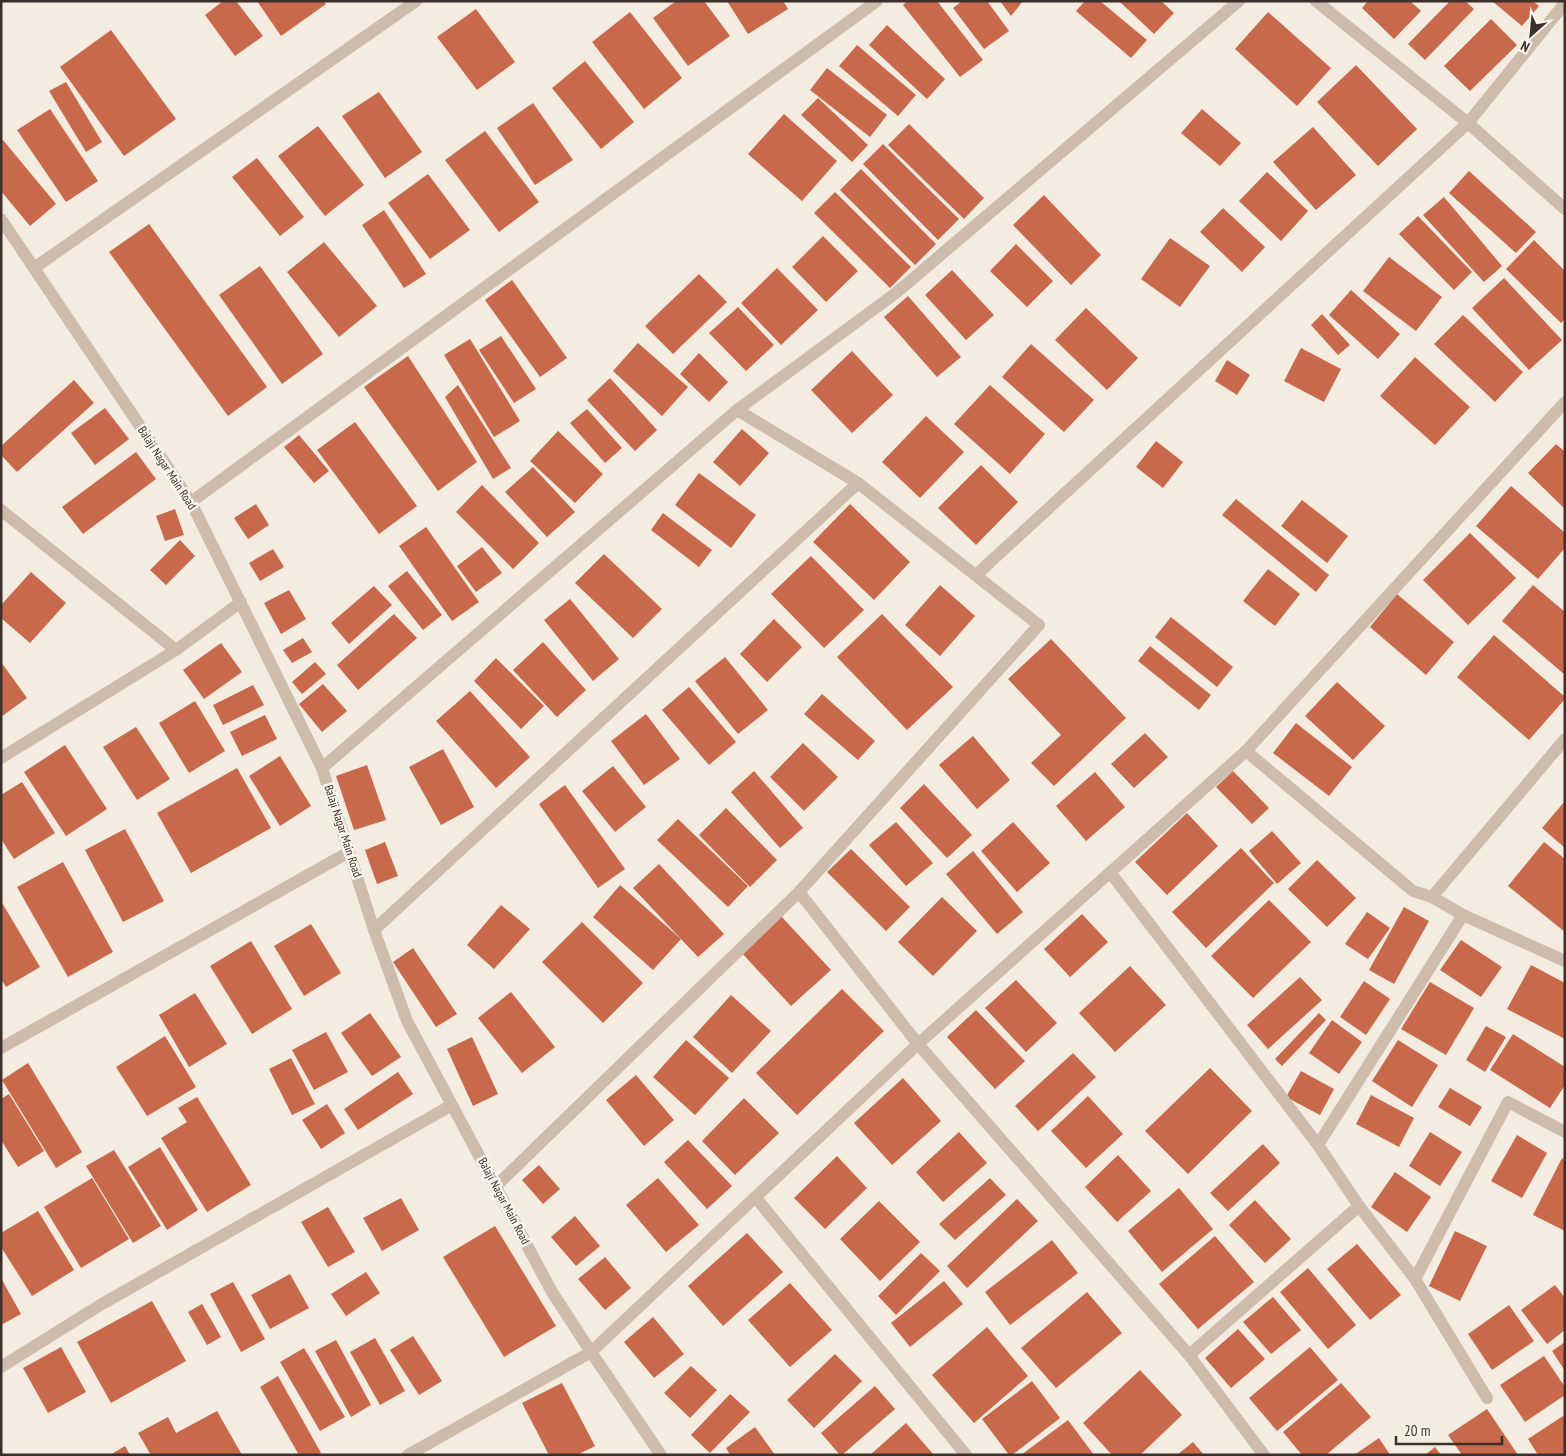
<svg xmlns="http://www.w3.org/2000/svg" width="1566" height="1456" font-family="'PT Sans Narrow',sans-serif">
<style>
.building{fill:#c8694b}
.lines{fill:none;stroke-linecap:round;stroke-linejoin:round}
.minor{stroke:#cdbbac;stroke-width:12}
.tertiary{stroke:#cdbbac;stroke-width:12}
.labels{text-anchor:middle;stroke-width:5;stroke-linejoin:round;paint-order:stroke}
.street-label{font-size:12px;fill:#3b302b;stroke:#fbf5ee}
</style>
<rect width="100%" height="100%" fill="#f4ebe1"/>
<path class="building" d="M223,1H236L263,36L235,56L205,15Z
M257,1H324L326,4L281,36Z
M676,1H704L730,36L688,66L653,18Z
M727,1H783L788,9L748,34Z
M908,1H937L983,60L960,77L903,5Z
M962,1H987L1009,31L984,49L953,8Z
M1000,1H1023L1011,16Z
M1085,1H1100L1147,40L1131,58L1076,11Z
M1119,1H1161L1174,13L1154,34Z
M1368,1H1410L1421,11L1394,39L1362,8Z
M1450,1H1465L1474,9L1425,60L1408,44Z
M1492,1H1533L1539,6L1522,26Z
M476,9L515,62L477,90L437,37Z
M630,12L682,78L644,109L592,42Z
M1268,12L1331,68L1297,106L1235,49Z
M1491,19L1517,45L1470,91L1444,66Z
M887,25L945,79L927,99L869,45Z
M111,30L176,119L124,156L60,67Z
M857,45L916,95L898,116L839,66Z
M585,61L634,122L601,149L552,88Z
M1356,65L1417,129L1378,166L1317,102Z
M827,68L887,115L870,137L810,90Z
M66,82L102,142L86,152L49,91Z
M379,92L422,152L385,178L342,116Z
M818,98L868,145L852,162L801,115Z
M533,103L573,160L535,185L497,128Z
M50,109L98,181L66,202L17,130Z
M1202,109L1241,143L1220,166L1181,133Z
M784,114L837,161L802,201L748,154Z
M909,124L984,198L964,219L888,145Z
M318,126L364,185L325,216L278,156Z
M1313,127L1356,175L1316,210L1273,162Z
M485,131L539,202L499,232L445,160Z
M3,140L56,204L30,226L1,191V142Z
M883,144L959,219L938,240L863,164Z
M257,158L304,217L280,236L232,177Z
M861,169L936,244L915,265L840,190Z
M1469,171L1536,232L1516,253L1449,193Z
M1267,172L1308,211L1281,241L1239,201Z
M428,174L470,230L430,259L388,203Z
M835,192L911,267L890,288L814,213Z
M1044,195L1101,255L1071,285L1013,225Z
M1444,197L1502,266L1484,282L1423,215Z
M1223,208L1265,247L1242,272L1200,232Z
M384,210L426,274L404,288L362,225Z
M1418,216L1472,272L1454,290L1399,234Z
M149,224L267,387L228,416L109,252Z
M823,236L858,271L826,302L792,267Z
M1170,238L1210,266L1180,307L1141,279Z
M1534,240L1565,271V319L1561,323L1506,269Z
M324,242L377,306L339,337L287,272Z
M1016,244L1053,281L1027,307L990,271Z
M1389,257L1442,297L1416,331L1363,291Z
M260,266L323,354L282,384L219,295Z
M777,268L818,310L781,345L741,303Z
M952,270L994,315L966,340L925,295Z
M699,274L727,302L673,354L645,326Z
M1504,278L1562,340L1529,370L1472,308Z
M512,280L567,358L540,377L485,300Z
M1351,290L1400,334L1378,359L1329,315Z
M908,296L961,357L937,377L884,317Z
M738,307L774,345L746,371L709,333Z
M1086,308L1138,358L1107,390L1055,340Z
M1322,314L1350,345L1338,355L1311,325Z
M1463,315L1523,372L1495,402L1434,344Z
M501,336L536,389L514,403L479,350Z
M470,339L520,421L494,437L444,355Z
M638,343L688,387L662,416L613,371Z
M1031,344L1094,400L1064,432L1002,377Z
M1301,348L1341,369L1324,402L1284,381Z
M852,351L893,395L852,433L811,390Z
M699,353L728,382L709,402L680,374Z
M408,356L477,462L438,491L364,387Z
M1415,357L1470,407L1435,445L1380,396Z
M1227,360L1250,375L1237,395L1215,381Z
M610,378L657,430L635,451L587,400Z
M74,380L94,403L17,472L1,455V446Z
M458,385L511,468L493,479L445,397Z
M990,385L1045,434L1010,474L954,424Z
M105,408L129,439L95,465L71,433Z
M587,409L622,448L605,463L570,423Z
M926,416L964,452L920,498L882,462Z
M355,422L417,506L379,534L317,450Z
M742,429L769,453L740,486L713,462Z
M558,431L603,474L575,503L530,461Z
M299,435L329,471L314,483L284,447Z
M1156,441L1183,462L1163,488L1136,467Z
M1556,444L1565,452V509L1528,473Z
M136,452L156,479L83,534L62,507Z
M981,465L1018,502L976,545L938,508Z
M533,467L575,512L547,537L505,492Z
M699,473L756,515L731,548L675,505Z
M482,485L539,543L513,569L456,512Z
M1511,486L1565,533V548L1538,579L1476,526Z
M1236,499L1329,575L1316,592L1222,515Z
M1302,500L1348,536L1327,563L1281,526Z
M256,504L269,525L248,539L234,518Z
M850,504L910,562L874,600L813,542Z
M175,509L184,535L165,541L156,516Z
M663,513L712,550L699,567L651,530Z
M426,527L479,602L452,621L399,546Z
M1470,533L1516,578L1468,625L1423,580Z
M180,540L195,556L166,585L150,570Z
M482,547L502,573L476,592L457,566Z
M273,549L284,567L260,581L249,563Z
M604,554L662,609L633,638L575,583Z
M811,556L864,610L824,648L771,594Z
M1268,569L1300,594L1275,626L1243,601Z
M407,571L442,615L423,630L388,586Z
M31,572L66,603L30,643L1,618V605Z
M940,585L975,616L940,656L905,625Z
M1533,585L1565,612V675L1502,621Z
M374,586L392,605L349,644L331,623Z
M289,590L306,619L281,634L264,603Z
M1397,594L1454,642L1426,675L1370,627Z
M570,599L619,659L593,681L544,620Z
M394,614L417,638L358,690L337,665Z
M882,614L953,687L907,730L837,657Z
M1171,617L1233,667L1217,687L1155,637Z
M774,619L802,647L767,682L740,654Z
M1494,635L1565,697V699L1529,740L1457,677Z
M303,638L312,652L292,663L283,650Z
M1051,639L1126,718L1054,786L1031,763L1061,735L1008,679Z
M543,642L586,690L557,717L513,670Z
M221,643L242,672L204,699L183,670Z
M1150,646L1211,695L1199,710L1138,661Z
M725,657L768,710L738,734L695,681Z
M496,658L544,706L521,729L474,681Z
M1,662L27,698L1,717Z
M315,662L326,674L302,694L292,682Z
M1337,682L1385,726L1353,760L1305,716Z
M323,684L347,711L322,732L299,704Z
M253,685L264,705L223,725L213,705Z
M689,687L736,742L709,765L662,710Z
M470,691L530,757L496,788L436,721Z
M822,694L875,741L858,760L804,714Z
M195,701L225,751L189,773L159,723Z
M646,714L680,759L644,785L611,741Z
M265,715L277,739L242,756L230,732Z
M1296,723L1352,767L1329,796L1273,753Z
M136,727L170,779L137,800L103,747Z
M1145,733L1168,757L1134,788L1111,764Z
M973,736L1010,780L977,809L939,765Z
M803,743L838,777L804,811L770,777Z
M65,745L107,809L66,836L24,772Z
M443,749L474,807L441,825L409,767Z
M280,756L311,806L280,826L249,776Z
M367,765L386,820L354,830L336,776Z
M613,766L646,807L615,832L582,791Z
M237,768L271,828L191,873L157,813Z
M754,771L803,828L780,848L731,792Z
M1233,771L1269,808L1252,824L1216,787Z
M1095,772L1125,807L1086,841L1056,806Z
M22,782L55,833L14,859L1,839V795Z
M924,784L972,835L947,858L900,808Z
M565,785L625,869L598,888L539,804Z
M1565,801V848L1542,828Z
M726,808L777,860L750,887L699,835Z
M1187,813L1218,846L1167,895L1135,862Z
M678,819L748,886L728,907L657,840Z
M896,822L933,863L906,886L869,845Z
M1013,822L1050,863L1017,892L981,851Z
M125,829L164,901L123,922L85,850Z
M1272,831L1301,863L1277,884L1249,851Z
M385,842L398,876L377,884L365,850Z
M1544,842L1565,859V932L1508,886Z
M1241,848L1274,883L1206,948L1172,912Z
M851,849L910,907L886,931L827,872Z
M973,851L1023,912L997,934L946,874Z
M1317,860L1356,898L1327,927L1288,889Z
M63,862L113,952L68,977L17,887Z
M659,864L724,934L698,957L633,888Z
M620,885L681,939L653,970L593,917Z
M942,897L977,931L933,976L898,942Z
M1269,900L1311,942L1253,998L1211,956Z
M1,901L40,967L6,987L1,979Z
M501,905L530,929L494,969L467,945Z
M1404,907L1429,921L1394,984L1369,970Z
M1367,912L1390,928L1368,959L1345,944Z
M1082,914L1108,942L1070,977L1044,949Z
M780,915L831,970L791,1006L740,951Z
M582,922L643,983L603,1023L542,962Z
M311,924L341,973L304,996L274,946Z
M1461,940L1502,967L1481,997L1440,970Z
M251,941L292,1009L252,1034L210,966Z
M413,948L457,1014L436,1027L393,962Z
M1531,965L1565,983V1039L1507,1009Z
M1130,966L1166,1005L1115,1052L1079,1013Z
M1300,977L1322,1000L1268,1049L1247,1025Z
M1016,980L1057,1023L1026,1052L985,1008Z
M1364,981L1390,999L1366,1035L1340,1017Z
M1430,982L1474,1008L1446,1055L1401,1029Z
M842,989L884,1031L797,1115L756,1073Z
M511,992L555,1047L522,1073L478,1018Z
M195,993L227,1044L189,1067L159,1015Z
M731,995L771,1031L732,1073L693,1037Z
M976,1010L1025,1061L995,1089L947,1037Z
M370,1013L401,1057L372,1076L341,1033Z
M1319,1013L1326,1020L1282,1066L1275,1059Z
M1332,1020L1362,1042L1339,1074L1309,1053Z
M1486,1026L1506,1037L1485,1072L1466,1060Z
M326,1032L348,1072L314,1090L292,1050Z
M1513,1034L1565,1067V1085L1550,1108L1490,1070Z
M165,1036L196,1087L147,1116L116,1067Z
M472,1037L498,1094L473,1106L447,1049Z
M686,1040L729,1078L695,1115L653,1077Z
M1398,1040L1438,1065L1412,1107L1372,1081Z
M1073,1053L1096,1077L1038,1131L1015,1106Z
M291,1058L315,1104L292,1115L269,1069Z
M28,1063L82,1152L56,1168L2,1080Z
M1210,1068L1252,1111L1188,1174L1145,1131Z
M1301,1071L1334,1089L1320,1115L1286,1097Z
M398,1072L413,1094L358,1130L344,1109Z
M636,1075L674,1120L644,1146L606,1100Z
M903,1078L941,1121L892,1165L854,1123Z
M1450,1088L1482,1107L1470,1126L1438,1107Z
M9,1094L44,1151L18,1167L1,1140V1099Z
M1371,1095L1414,1118L1399,1147L1356,1124Z
M1088,1096L1123,1134L1086,1168L1051,1131Z
M197,1097L251,1185L207,1212L161,1138L187,1122L178,1108Z
M744,1098L779,1133L735,1175L702,1141Z
M327,1104L345,1133L321,1149L302,1120Z
M959,1132L987,1163L943,1202L916,1172Z
M1430,1132L1462,1152L1440,1186L1409,1166Z
M1517,1135L1547,1153L1522,1198L1491,1181Z
M688,1140L732,1186L707,1209L664,1162Z
M1263,1144L1280,1163L1228,1211L1210,1193Z
M160,1147L198,1210L167,1230L128,1167Z
M114,1150L161,1226L133,1243L86,1166Z
M1118,1155L1151,1191L1117,1222L1085,1187Z
M837,1156L867,1188L825,1229L794,1198Z
M1562,1158L1565,1160V1231L1533,1215Z
M539,1165L560,1189L543,1204L522,1180Z
M1395,1172L1431,1197L1407,1232L1371,1207Z
M92,1178L129,1239L81,1268L44,1207Z
M658,1178L699,1225L666,1252L626,1205Z
M990,1178L1006,1195L955,1240L939,1224Z
M1179,1188L1213,1229L1162,1272L1128,1231Z
M401,1198L419,1230L382,1251L363,1218Z
M1017,1199L1038,1221L967,1288L947,1266Z
M1255,1200L1291,1239L1265,1263L1229,1225Z
M879,1201L920,1242L880,1281L840,1239Z
M328,1207L355,1252L328,1267L301,1222Z
M38,1211L74,1270L32,1296L1,1247V1233Z
M575,1216L600,1246L576,1266L551,1237Z
M495,1226L556,1326L504,1357L443,1257Z
M1455,1231L1487,1246L1460,1301L1429,1286Z
M747,1233L783,1272L723,1326L688,1286Z
M1215,1236L1254,1282L1198,1329L1159,1284Z
M1052,1240L1078,1273L1010,1325L985,1292Z
M1357,1244L1401,1295L1370,1320L1327,1269Z
M921,1253L940,1271L896,1315L878,1296Z
M605,1257L631,1288L605,1310L578,1279Z
M1308,1268L1356,1325L1328,1349L1280,1292Z
M366,1272L380,1293L346,1316L331,1294Z
M290,1274L309,1308L270,1329L251,1295Z
M1,1278L21,1314L1,1325Z
M944,1281L963,1304L910,1347L891,1323Z
M233,1282L265,1339L241,1352L210,1294Z
M790,1283L832,1330L790,1367L748,1320Z
M1555,1285L1565,1298V1330L1547,1344L1521,1310Z
M1087,1292L1122,1333L1056,1388L1021,1348Z
M1273,1297L1301,1330L1271,1354L1243,1322Z
M152,1301L186,1361L111,1403L77,1342Z
M202,1304L221,1337L207,1345L188,1312Z
M1509,1305L1534,1341L1492,1370L1468,1334Z
M653,1317L684,1354L654,1378L624,1342Z
M987,1327L1028,1376L974,1423L932,1375Z
M1238,1329L1265,1359L1231,1388L1205,1358Z
M413,1336L442,1381L419,1395L390,1350Z
M375,1338L405,1391L380,1405L350,1352Z
M336,1340L371,1405L351,1417L315,1351Z
M1565,1342V1371L1552,1351Z
M61,1347L86,1392L48,1413L23,1368Z
M1310,1347L1338,1380L1277,1431L1249,1398Z
M304,1348L345,1417L320,1431L280,1362Z
M835,1354L862,1381L814,1428L787,1400Z
M1544,1356L1565,1387V1395L1525,1422L1500,1385Z
M691,1366L717,1390L690,1418L664,1393Z
M1140,1370L1182,1415L1140,1455H1112L1083,1423Z
M278,1376L321,1453L317,1455H299L260,1387Z
M1032,1381L1060,1418L1012,1455H1009L982,1419Z
M562,1383L595,1446L577,1455H549L522,1403Z
M1341,1383L1371,1417L1326,1455H1302L1283,1432Z
M875,1386L895,1409L842,1455H840L821,1433Z
M730,1394L750,1412L710,1453L691,1435Z
M1487,1409L1518,1455H1462L1448,1435Z
M217,1411L242,1455H151L138,1433L168,1417L176,1433Z
M1563,1416L1565,1419V1455H1538L1528,1439Z
M1068,1420L1094,1455H1021Z
M906,1423L934,1455H870Z
M755,1427L775,1455H730L726,1448Z
M1379,1438L1390,1455H1354Z
M1193,1442L1204,1455H1177Z
M125,1446L130,1455H110Z
M1435,1447L1441,1455H1425Z"/>
<g class="lines">
<path class="minor" d="M1316,1L1468,123L1565,209
M34,268L416,1
M191,502L877,1
M1,510L176,650
M976,575L1468,123L1565,3
M1246,751L1413,891L1432,897L1463,915L1565,961
M1,758L176,650L241,602
M322,768L737,410L896,293L1239,1
M1110,872L1318,1145L1359,1206L1415,1279L1487,1398
M799,892L918,1044L1189,1355L1264,1455
M1432,897L1565,739
M374,930L858,483
M1,1048L349,852
M1318,1145L1463,915
M496,1186L799,892L1039,625L858,483L737,410
M756,1198L966,1455
M1415,1279L1508,1102L1565,1132
M1189,1355L1359,1206
M1,1367L102,1304L452,1105
M408,1455L591,1352L918,1044L1246,751L1565,402"/>
<path class="tertiary" d="M1,219L191,502L322,768L374,930L407,1021L552,1292L591,1352L661,1455"/>
</g>
<g class="labels">
<g class="street-label">
<text transform="translate(167 468) rotate(57)" y="4">Balaji Nagar Main Road</text>
<text transform="translate(343 831) rotate(72)" y="4">Balaji Nagar Main Road</text>
<text transform="translate(504 1201) rotate(62)" y="4">Balaji Nagar Main Road</text>
</g>
</g>
<rect width="1566" height="1456" fill="none" stroke="#3b302b" stroke-width="5"/>
<g transform="translate(1531 35) rotate(207)" stroke="#fbf5ee" stroke-width="4" paint-order="stroke">
<path d="M0-4L9 19L0 12L-9 19Z" fill="#3b302b"/>
<text y="-8" font-size="14" font-weight="bold" text-anchor="middle" fill="#3b302b">N</text>
</g>
<path d="M1396 1436v8h106v-8" fill="none" stroke="#3b302b" stroke-width="2.5"/>
<text x="1404" y="1436" font-size="15" fill="#3b302b" stroke="#fbf5ee" stroke-width="4" paint-order="stroke">20 m</text>
</svg>
